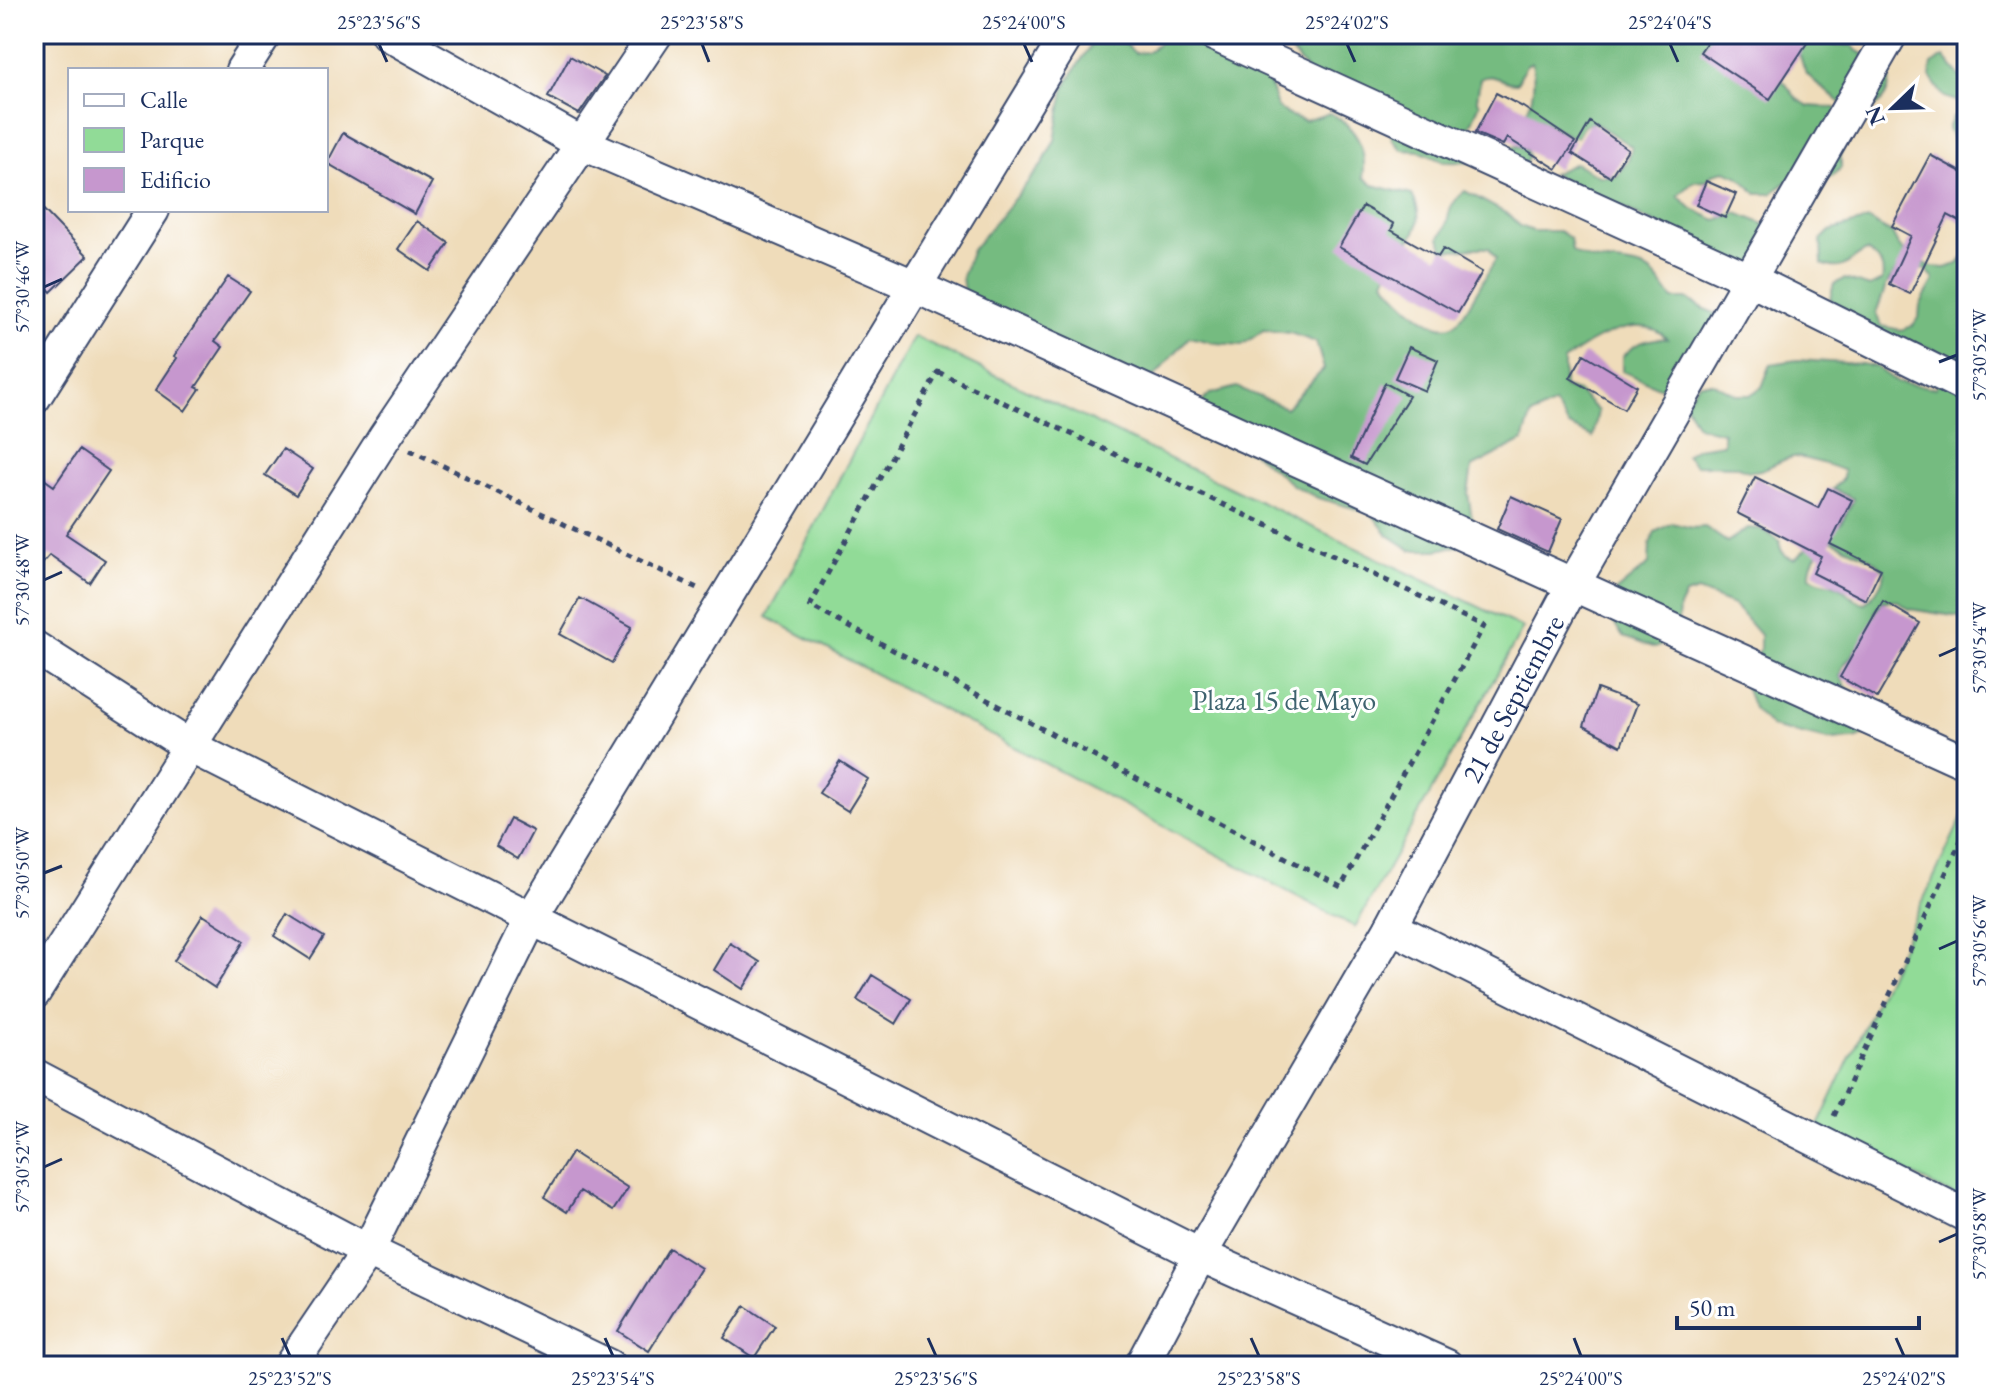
<svg xmlns="http://www.w3.org/2000/svg" width="2001" height="1400" font-family="'EB Garamond',serif">
<style>
.green{fill:#91db97;stroke:#56857a;stroke-width:2}
.forest{fill:#74bb80;stroke:#48756f;stroke-width:2;fill-rule:evenodd}
.building{fill:#c697ce}
.lines{fill:none;stroke-linecap:round;stroke-linejoin:round}
.street-casing{stroke:#3b496c;stroke-width:36}
.path{stroke:#3b496c;stroke-width:5;stroke-dasharray:6 6;stroke-linecap:butt}
.street{stroke:#fff;stroke-width:32}
.ticks{fill:none;stroke:#1b2f5e;stroke-width:3}
.labels{text-anchor:middle;stroke-width:6;stroke-linejoin:round;paint-order:stroke}
.street-label{font-size:28px;fill:#1b2f5e;stroke:#fff}
.park-label{font-size:28px;fill:#3e636f;stroke:#fff}
.neatline{fill:none;stroke:#1b2f5e;stroke-width:3}
.ticks-label{font-size:20px;text-anchor:middle;fill:#1b2f5e}
</style>
<rect width="100%" height="100%" fill="#fff"/>
<filter id="ink" filterUnits="userSpaceOnUse"><feTurbulence type="fractalNoise" baseFrequency=".0125" numOctaves="2"/><feDisplacementMap in="SourceGraphic" scale="16" xChannelSelector="R" yChannelSelector="G"/><feConvolveMatrix kernelMatrix="1 2 1 2 8 2 1 2 1" color-interpolation-filters="sRGB"/></filter>
<filter id="wash" filterUnits="userSpaceOnUse"><feTurbulence type="fractalNoise" baseFrequency=".006" numOctaves="4" result="noise"/><feDisplacementMap in="SourceGraphic" scale="32" xChannelSelector="R" yChannelSelector="G"/><feGaussianBlur stdDeviation="1.8" result="paint"/><feColorMatrix in="noise" values="0 0 0 0 0 0 0 0 0 0 0 0 0 0 0 0 0 1.4 0 .05"/><feComposite in="paint" operator="in"/></filter>
<g filter="url(#wash)">
<rect width="100%" height="100%" fill="#efdcba"/>
<path class="green" d="M914,336L1523,628L1355,927L767,617Z
M1963,815L1967,817V1202L1817,1128Z"/>
<path class="forest" d="M1169,34H1186L1265,69L1277,107L1288,115L1305,121L1330,113C1355,126 1368,148 1363,177L1373,185L1412,195C1434,237 1395,244 1384,281C1397,296 1435,338 1455,324C1464,318 1487,272 1496,259L1489,248C1472,246 1459,252 1443,249L1440,237C1454,218 1441,211 1465,191L1511,216L1520,226L1533,231H1559L1570,238L1572,251C1596,267 1623,259 1647,270C1659,276 1664,290 1673,299H1686L1721,317L1672,390L1659,387L1622,371V357C1633,344 1649,337 1667,339C1641,309 1587,342 1564,361V388L1578,392L1598,411L1593,437L1569,426L1554,404L1531,416L1523,441L1472,467L1468,493L1472,519L1463,545L1437,550H1411L1388,535L1371,513L1318,498L1294,486L1252,452L1198,439L1192,413L1210,394L1237,387L1286,408L1324,369L1316,342L1290,333L1264,330L1242,345L1216,343L1189,337L1154,377L1130,384L965,303L962,276L972,250L1042,165L1055,140L1064,91L1069,79L1091,45L1102,38L1116,36L1135,53L1148,52Z
M1721,34L1781,78L1797,99L1809,106L1836,108L1852,129L1841,154V168L1832,177L1792,178L1771,194H1757L1738,176L1725,171L1713,174L1706,181L1693,182L1678,196L1692,209L1716,220L1737,213L1774,228L1781,252L1774,280L1552,174L1575,163L1599,176H1617L1628,160L1632,147L1594,122L1584,125L1577,137H1571L1526,111C1534,101 1535,75 1532,62L1526,65L1517,83C1503,84 1493,71 1480,79L1477,99L1480,104L1466,135L1501,148L1520,146L1526,150L1528,156L1526,163L1444,162L1419,151L1402,150L1393,140L1390,127C1382,124 1373,117 1365,115C1352,112 1344,118 1332,109L1334,103L1284,43L1271,40L1268,35Z
M1810,34L1837,46L1852,45L1857,51L1889,66C1893,93 1882,109 1856,113C1846,107 1809,79 1805,71C1800,59 1803,58 1794,48Z
M1944,57L1967,85V153L1954,142L1948,129L1953,117L1964,110L1957,101L1944,97L1930,77L1932,64Z
M1868,220L1892,233L1898,245L1908,255L1932,267L1945,268L1958,264L1967,254V618L1909,609L1898,601H1883L1875,612V626L1842,668L1840,676L1847,688L1871,702L1867,734L1855,739L1828,740L1771,727L1753,708L1744,684L1760,649V635L1734,605L1698,591L1685,595L1679,607L1678,621L1667,643L1655,648L1623,637L1610,616L1615,592L1649,564L1650,544L1655,532L1672,523L1692,528L1705,527L1727,542L1748,528L1761,529L1780,541C1779,552 1785,557 1795,559L1832,525H1840L1854,499L1833,489L1843,478L1844,471C1836,467 1801,456 1793,457C1773,461 1758,480 1737,466L1695,465L1686,455L1697,448L1723,444V432L1697,426L1685,403L1699,383H1713L1737,395H1750L1762,387L1771,364L1797,360L1862,364L1876,367L1897,382L1935,388L1945,363C1933,341 1921,348 1901,341C1885,336 1841,310 1830,298L1834,284L1845,279L1870,287L1882,281C1885,266 1880,260 1867,251C1847,259 1847,274 1822,264L1821,240L1830,231ZM1899,266L1927,270L1934,280L1920,305L1919,318L1913,326L1901,330L1881,326L1876,313L1886,286ZM1831,540L1872,559L1884,570C1885,581 1874,596 1865,603C1852,601 1847,590 1836,585C1826,581 1819,584 1810,576C1809,561 1819,549 1831,540Z"/>
<g id="blocks">
<path class="building" d="M1712,34H1813L1770,99L1700,52Z
M570,56L605,76L579,114L548,97Z
M1496,93L1523,107L1575,142L1557,169L1507,138L1503,145L1475,133Z
M1590,122L1628,149L1610,177L1572,153Z
M343,133L432,182L415,214L327,163Z
M1930,155L1967,175V225L1948,215L1910,294L1889,284L1911,236L1892,226Z
M1706,181L1736,194L1725,218L1696,205Z
M34,200L88,256L51,292L34,274Z
M1363,206L1394,224L1391,230L1438,257L1443,249L1482,272L1458,313L1339,247Z
M417,221L449,243L430,271L398,249Z
M228,277L250,291L215,341L223,347L196,387L200,389L185,411L156,390L177,358L174,356Z
M1409,347L1438,360L1425,391L1395,378Z
M1584,354L1637,386L1624,409L1570,378Z
M1385,383L1409,396L1365,465L1351,458Z
M283,449L313,469L296,495L265,475Z
M79,450L109,471L66,534L105,560L90,583L50,555L34,573V472L54,486Z
M1755,477L1818,508L1828,488L1852,500L1830,544L1881,569L1866,600L1813,573L1821,556L1737,513Z
M1511,496L1562,519L1548,552L1497,529Z
M580,598L632,627L612,663L560,634Z
M1883,601L1920,623L1877,698L1840,677Z
M1597,689L1637,704L1621,746L1584,726Z
M840,761L868,779L848,811L819,793Z
M510,819L533,831L518,859L496,846Z
M287,914L324,937L310,959L274,936Z
M203,915L244,941L215,988L174,961Z
M730,943L760,962L743,989L714,970Z
M872,975L911,999L896,1024L857,1000Z
M572,1152L628,1188L613,1211L580,1191L567,1212L544,1197Z
M669,1248L701,1268L649,1351L618,1331Z
M745,1306L775,1326L754,1358L724,1338Z"/>
</g>
</g>
<g filter="url(#ink)">
<use href="#blocks" fill-opacity="0" stroke="#3b496c" stroke-width="2"/>
<g class="lines">
<g class="street-casing">
<g id="street">
<path d="M387,34L581,143L914,286L1967,763"/>
<path d="M1213,34L1749,279L1967,387"/>
<path d="M242,70L265,34"/>
<path d="M34,398L153,210"/>
<path d="M34,647L189,746L1200,1255L1447,1366"/>
<path d="M1391,927L1967,1216"/>
<path d="M34,993L384,438L656,34"/>
<path d="M34,1075L368,1251L609,1366"/>
<path d="M290,1366L368,1251L532,917L1068,34"/>
<path id="s1" d="M1141,1366L1200,1255L1391,927L1573,585L1891,34"/>
</g>
</g>
<path class="path" d="M938,372L1484,626L1341,887L810,606Z
M410,450L697,588
M1834,1116L1967,827"/>
<use href="#street" class="street"/>
</g>
</g>
<path class="ticks" d="M379,44L387,62M702,44L709,62M1024,44L1032,62M1347,44L1355,62M1670,44L1678,62M44,287L62,279M1939,362L1957,355M44,580L62,572M1939,656L1957,648M44,873L62,866M1939,949L1957,941M44,1167L62,1159M1939,1242L1957,1234M282,1338L290,1356M605,1338L613,1356M928,1338L936,1356M1251,1338L1259,1356M1574,1338L1581,1356M1896,1338L1904,1356"/>
<g class="labels">
<g class="street-label">
<text dy="10" stroke="none"><textPath href="#s1" startOffset="764">21 de Septiembre</textPath></text>
</g>
<g class="park-label">
<text x="1284" y="710">Plaza 15 de Mayo</text>
</g>
</g>
<rect width="2001" height="1400" fill="none" stroke="#fff" stroke-width="88"/>
<rect x="68" y="68" width="260" height="144" fill="#ffffff" stroke="#a4acbf" stroke-width="2"/>
<rect x="84" y="94" width="40" height="12" fill="#ffffff" stroke="#a4acbf" stroke-width="2"/>
<text x="140" y="108" font-size="24" fill="#1b2f5e">Calle</text>
<rect x="84" y="128" width="40" height="24" fill="#91db97" stroke="#a4acbf" stroke-width="2"/>
<text x="140" y="148" font-size="24" fill="#1b2f5e">Parque</text>
<rect x="84" y="168" width="40" height="24" fill="#c697ce" stroke="#a4acbf" stroke-width="2"/>
<text x="140" y="188" font-size="24" fill="#1b2f5e">Edificio</text>
<g transform="translate(1893 108) rotate(247)" stroke="#ffffff" stroke-width="6" paint-order="stroke">
<path d="M0-6L14 30L0 20L-14 30Z" fill="#1b2f5e"/>
<text y="-12" font-size="22" font-weight="bold" text-anchor="middle" fill="#1b2f5e">N</text>
</g>
<path d="M1677 1316v12h242v-12" fill="none" stroke="#1b2f5e" stroke-width="4"/>
<text x="1689" y="1316" font-size="24" fill="#1b2f5e" stroke="#ffffff" stroke-width="6" paint-order="stroke">50 m</text>
<rect x="44" y="44" width="1913" height="1312" class="neatline"/>
<g class="ticks-label">
<text x="379" y="29">25°23'56"S</text>
<text x="702" y="29">25°23'58"S</text>
<text x="1024" y="29">25°24'00"S</text>
<text x="1347" y="29">25°24'02"S</text>
<text x="1670" y="29">25°24'04"S</text>
<text transform="translate(22 287) rotate(-90)" y="7">57°30'46"W</text>
<text transform="translate(1979 355) rotate(-90)" y="7">57°30'52"W</text>
<text transform="translate(22 580) rotate(-90)" y="7">57°30'48"W</text>
<text transform="translate(1979 648) rotate(-90)" y="7">57°30'54"W</text>
<text transform="translate(22 873) rotate(-90)" y="7">57°30'50"W</text>
<text transform="translate(1979 941) rotate(-90)" y="7">57°30'56"W</text>
<text transform="translate(22 1167) rotate(-90)" y="7">57°30'52"W</text>
<text transform="translate(1979 1234) rotate(-90)" y="7">57°30'58"W</text>
<text x="290" y="1385">25°23'52"S</text>
<text x="613" y="1385">25°23'54"S</text>
<text x="936" y="1385">25°23'56"S</text>
<text x="1259" y="1385">25°23'58"S</text>
<text x="1581" y="1385">25°24'00"S</text>
<text x="1904" y="1385">25°24'02"S</text>
</g>
</svg>
